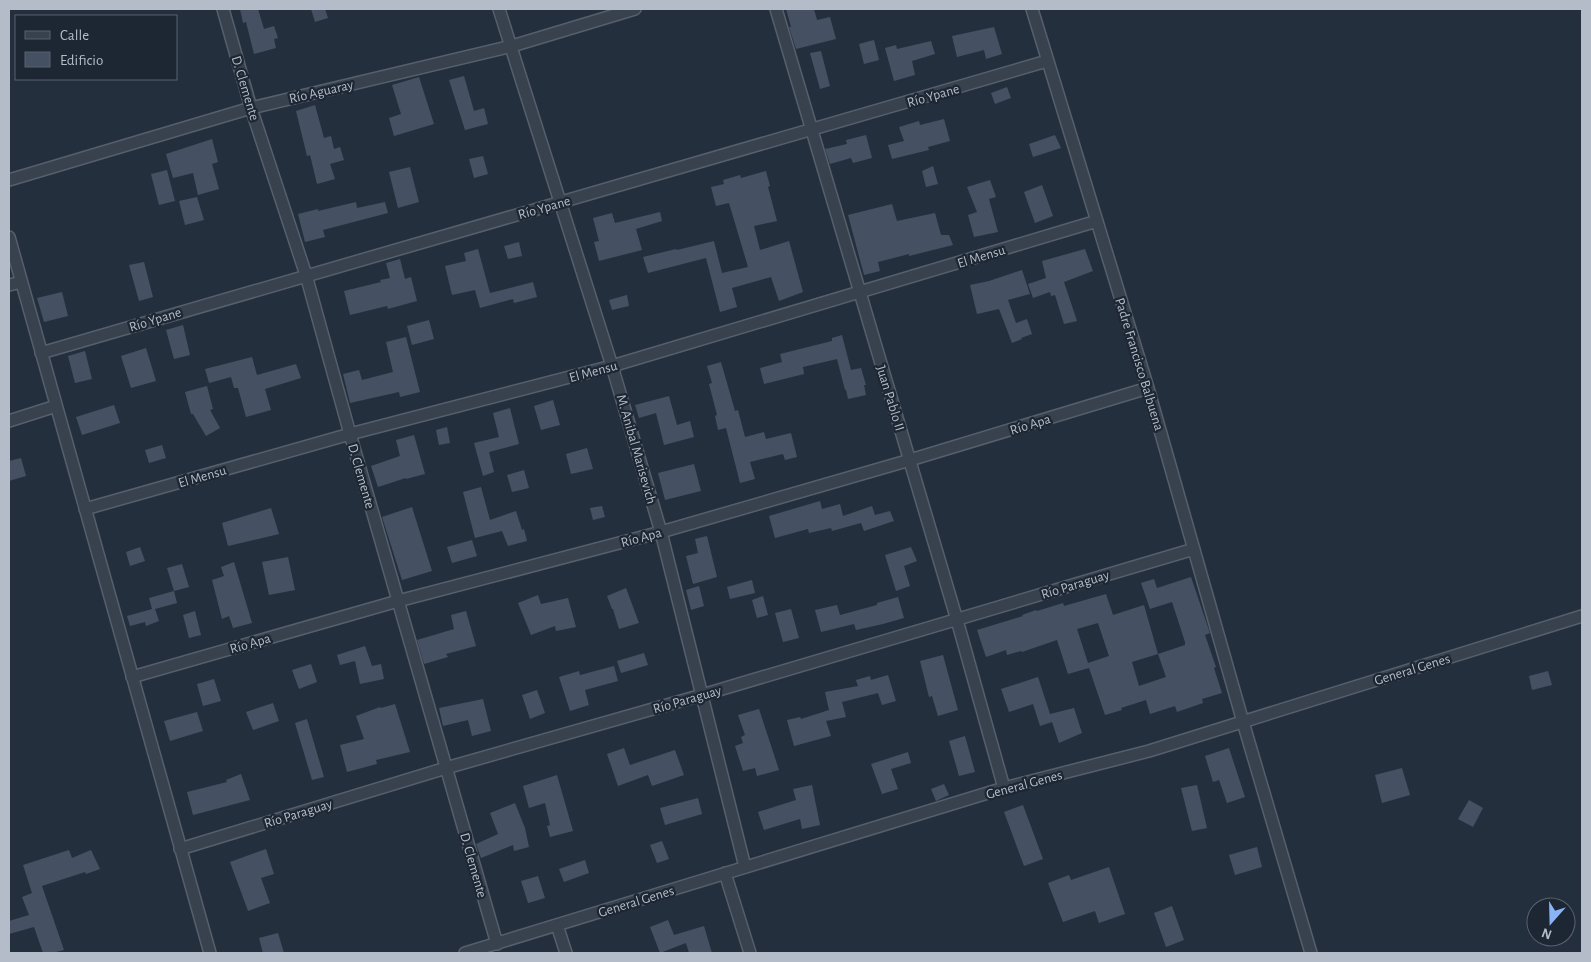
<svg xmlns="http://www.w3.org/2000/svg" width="1591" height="962" font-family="'Alegreya Sans',sans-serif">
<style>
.building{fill:#455162;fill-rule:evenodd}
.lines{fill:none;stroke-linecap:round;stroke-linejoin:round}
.minor-casing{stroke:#565f6c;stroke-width:14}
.minor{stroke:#38414e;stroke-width:11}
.labels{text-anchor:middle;stroke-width:4.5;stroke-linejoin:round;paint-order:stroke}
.street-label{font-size:14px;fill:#b4bcc9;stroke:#1d2633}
</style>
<rect width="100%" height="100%" fill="#242f3e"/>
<path class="building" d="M240,9H258L264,29L274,26L278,38L274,39L276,48L254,54L246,22L243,23Z
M311,9H325L328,18L315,22Z
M786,9H814L817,20L830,17L836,39L796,49L789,27H791Z
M994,27L1002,54L986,59L984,50L957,57L952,36Z
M874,40L879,60L864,64L859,44Z
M931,41L935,54L912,61L915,75L894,81L885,48L896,45L897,49Z
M821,51L830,86L820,89L810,53Z
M464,76L474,111L484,108L488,124L465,130L449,80Z
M419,77L434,124L394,136L389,118L401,114L392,85Z
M1007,87L1011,98L995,104L991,93Z
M315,105L324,138L331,136L334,149L340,147L344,160L330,164L335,179L317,184L310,155L307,156L296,111Z
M944,119L950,141L928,147L929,150L892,159L888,145L904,141L899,127L919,121L920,125Z
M866,135L872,158L853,163L851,158L830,164L825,149L847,144L846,140Z
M1055,135L1061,148L1033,157L1029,144Z
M212,139L218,162L212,164L219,189L198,195L193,173L173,178L166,154Z
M483,156L488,174L474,178L469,159Z
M933,166L938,184L926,187L922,171Z
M410,167L419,202L398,208L389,172Z
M167,170L175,201L159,205L151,174Z
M766,171L770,186L768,187L777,221L754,226L760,250L789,241L803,292L779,301L771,277L732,288L737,307L720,312L706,258L648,273L643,257L676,249L677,250L714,241L722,273L748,267L729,203L716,206L711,187L724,184L723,180L740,175L741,178Z
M990,180L996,197L989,199L998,232L974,237L968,215L977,212L967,187Z
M1042,185L1053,216L1035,223L1024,192Z
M197,197L204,220L185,225L179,201Z
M356,202L357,208L385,202L388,213L323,230L325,237L305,242L298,214L318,209V211Z
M892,204L897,221L935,213L941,235H949L953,245L909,256V254L878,262L880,271L864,275L848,215Z
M660,212L662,221L636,229L642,250L599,261L594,242L599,241L593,218L612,213L615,223Z
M519,242L522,256L508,259L504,246Z
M478,249L490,293L533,282L537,297L514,303L513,299L480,308L475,290L452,295L445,266L466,261L464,253Z
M1085,249L1093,271L1064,282L1077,321L1064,324L1055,295L1051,296L1050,292L1033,298L1028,284L1046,278L1042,261Z
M400,259L405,279L411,277L417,301L388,309L387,306L350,315L344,291L381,282L380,280L390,278L386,263Z
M144,262L153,297L139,301L129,265Z
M1022,270L1030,294L1008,300L1016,323L1027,319L1032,334L1021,338L1022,339L1012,343L999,309L977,314L970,285L989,281Z
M62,292L68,316L44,322L37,298Z
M627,295L629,306L612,310L609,300Z
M429,320L434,339L412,345L407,326Z
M183,325L190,355L174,359L166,330Z
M842,335L851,370L861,368L866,385H864L866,395L848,399L846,390H845L837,359L803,367L804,374L764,384L760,368L782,362L780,354L832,341V338Z
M406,337L420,392L400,397L399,392L350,403L343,374L359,370L362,380L393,372L386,342Z
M146,348L156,381L131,388L121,356Z
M85,351L92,379L75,383L68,356Z
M252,357L257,375L296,364L301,378L265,389L271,410L246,417L238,388H234L231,377L209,383L205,369Z
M721,362L735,411L738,410L745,437L764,432L766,439L791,433L797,457L785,460L783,454L750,462L755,479L740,483L726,428L718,430L715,416L717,415L709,384L712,383L707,366Z
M207,386L213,409L210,410L220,428L206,436L193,414H191L185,392Z
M669,396L677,425L690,421L694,437L664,445L656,413L639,418L635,405Z
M553,400L560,425L541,430L534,406Z
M114,405L120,423L82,435L76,417Z
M510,408L519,444L489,452L494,472L483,476L474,443L499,437L493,413Z
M447,427L450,443L439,445L436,430Z
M414,435L425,474L406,479V478L378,487L371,466L400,456L396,440Z
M162,445L166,458L149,463L145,450Z
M587,448L593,469L571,474L566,454Z
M21,458L26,476L9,481V461Z
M694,464L701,491L665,500L658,473Z
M524,470L529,488L512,492L507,475Z
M481,487L490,520L516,511L522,530L524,529L527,541L508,546L502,531L475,538L463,492Z
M820,501L822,509L840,504L843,516L872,506L875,515L890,511L894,521L864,531L861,523L832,531L831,528L809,533L808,529L775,538L769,516Z
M602,506L605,517L593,520L590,508Z
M412,507L432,571L402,580L382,517Z
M271,508L279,534L228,546L222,523Z
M707,536L717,577L693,584L686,556L698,553L695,539Z
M472,540L477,556L452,563L447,547Z
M140,547L145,561L130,566L126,552Z
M911,547L917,561L904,566L910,586L896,591L885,555Z
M288,557L295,590L269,595L262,562Z
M234,562L252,623L233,628L229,616L222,619L212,580L224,576L221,567Z
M182,564L189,587L174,591L167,568Z
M1191,577L1210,633L1205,635L1216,667L1214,668L1222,693L1202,699L1203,703L1177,712L1175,706L1150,714L1146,700L1121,708L1122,710L1105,715L1089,668L1068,674L1057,640L1022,652L1021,651L1007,655L1006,650L986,657L977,630L1023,616L1022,615L1036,610L1037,611L1063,603L1064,606L1106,594L1113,615L1144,605L1158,654L1185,645V642L1172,602L1150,609L1141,583L1154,579L1157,588ZM1098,623L1109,656L1088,663L1077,629ZM1158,654L1166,677L1139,686L1132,662Z
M752,580L755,593L730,599L727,587Z
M699,586L704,606L691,610L686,590Z
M626,588L639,623L619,629L613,609H612L607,596Z
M174,591L177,603L155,609L159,621L146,626L145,622L130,626L127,616L152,609L149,598Z
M538,595L541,604L568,598L576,627L556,631L555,626L531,635L518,603Z
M763,596L768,615L757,618L752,600Z
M898,597L904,618L883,624L856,630L854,624L821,632L815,610L837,605L840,615L877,605V603Z
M791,609L799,638L783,642L775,613Z
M195,611L201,635L189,638L183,615Z
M466,611L476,646L446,654L448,657L424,664L417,640L454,629L451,615Z
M365,646L372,666L381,664L384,679L360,684L355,661L340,665L337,655Z
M644,653L648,665L621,673L617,661Z
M943,655L958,710L938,716L932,696L929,697L920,661Z
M311,664L317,682L299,689L292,670Z
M614,666L618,681L585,690L589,705L570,711L559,677L579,671L580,675Z
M1548,671L1552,685L1532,690L1529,676Z
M888,675L896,701L882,705L878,693L842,702L846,717L826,721L831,736L794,746L787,720L800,717L801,719L829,710L825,692L858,686L856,680L870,676L871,680Z
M1038,677L1050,714L1074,708L1082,733L1059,743L1052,722L1040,726L1033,704L1009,712L1001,689Z
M214,679L221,701L203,706L197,684Z
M537,690L545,713L530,719L522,695Z
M483,699L491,731L472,736L468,720L443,726L439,708Z
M273,703L279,721L253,730L246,712Z
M395,704L410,752L376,760L377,764L347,772L340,745L364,739L356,716L380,707L381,708Z
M759,709L779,770L757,776L755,768L743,771L735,746L743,743L741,737L745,735L738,715Z
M197,712L203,731L170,741L164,721Z
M307,719L324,777L312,780L295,723Z
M965,736L975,772L959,776L949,741Z
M624,748L630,765L675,750L684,775L652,786L648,775L618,786L607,754Z
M1229,748L1245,797L1227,803L1219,780L1213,782L1205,756Z
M908,752L911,763L891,769L898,789L882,794L871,764Z
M1402,768L1410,795L1382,803L1375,775Z
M241,774L250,800L193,815L187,792L227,782L226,780Z
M557,775L573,831L550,837L547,826L550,825L545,803L529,808L523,786Z
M944,784L949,795L936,801L931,789Z
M812,785L820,825L802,829L800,819L764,830L758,812L796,800L793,789Z
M1197,785L1207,828L1192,831L1181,788Z
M698,798L702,814L665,825L660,808Z
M1469,800L1483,808L1473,827L1458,819Z
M515,803L525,828L529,847L514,851L513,845L481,858L476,844L498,834L490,813Z
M1023,805L1043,859L1024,866L1004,812Z
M662,841L669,859L657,863L650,845Z
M1257,847L1262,867L1235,875L1229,855Z
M266,849L274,874L261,878L270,903L248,911L230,862Z
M69,850L72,858L91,850L100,869L86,874L85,872L42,886L64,950L52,953H43L34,927L9,934V921L29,915L22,897L32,893L23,865Z
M585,860L589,873L564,882L559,869Z
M1109,867L1125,914L1099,923L1095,911L1063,922L1048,883L1069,875L1071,880Z
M538,876L545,898L528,903L521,881Z
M1172,906L1184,940L1166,947L1154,913Z
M668,920L674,935L704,926L712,953H689L686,943L660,953L650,927Z
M278,933L284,953H263L259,938Z"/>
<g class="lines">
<g class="minor-casing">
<path id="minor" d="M223,9L251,108L306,275L350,434L497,944
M499,9L612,366L661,532L745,867
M776,9L957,620L1004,788
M1032,9L1148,388L1243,722L1311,953
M9,180L251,108L512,46L635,9
M9,237L210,953
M9,285L21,282
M41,353C376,254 712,159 1047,61
M9,421L56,406
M85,509L350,434L612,366L1097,221
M132,677L398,601L661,532L910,460L1148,388
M180,849L446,768L702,695L1194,549
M725,873L750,953
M557,925L566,953
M465,953L1004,788L1149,751L1582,616"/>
</g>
<use href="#minor" class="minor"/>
</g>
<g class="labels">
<g class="street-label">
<text transform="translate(246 88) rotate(73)" y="5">D. Clemente</text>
<text transform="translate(321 91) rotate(-13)" y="5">Río Aguaray</text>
<text transform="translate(933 95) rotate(-16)" y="5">Río Ypane</text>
<text transform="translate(544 207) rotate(-16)" y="5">Río Ypane</text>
<text transform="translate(981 256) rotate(-17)" y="5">El Mensu</text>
<text transform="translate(155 319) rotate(-17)" y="5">Río Ypane</text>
<text transform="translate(1140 364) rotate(73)" y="5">Padre Francisco Balbuena</text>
<text transform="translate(593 371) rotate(-15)" y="5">El Mensu</text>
<text transform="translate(891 398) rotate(73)" y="5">Juan Pablo II</text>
<text transform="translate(1030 424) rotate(-17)" y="5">Río Apa</text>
<text transform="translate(637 449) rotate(74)" y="5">M. Anibal Marisevich</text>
<text transform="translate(202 476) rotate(-16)" y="5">El Mensu</text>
<text transform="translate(362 476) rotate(74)" y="5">D. Clemente</text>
<text transform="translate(641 537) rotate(-15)" y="5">Río Apa</text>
<text transform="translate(1075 584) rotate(-17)" y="5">Río Paraguay</text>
<text transform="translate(250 643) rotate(-16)" y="5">Río Apa</text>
<text transform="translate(1412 669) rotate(-17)" y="5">General Genes</text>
<text transform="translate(687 699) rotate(-16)" y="5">Río Paraguay</text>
<text transform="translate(1024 784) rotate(-15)" y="5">General Genes</text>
<text transform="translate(298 813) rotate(-17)" y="5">Río Paraguay</text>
<text transform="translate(474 865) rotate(74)" y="5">D. Clemente</text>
<text transform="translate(636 901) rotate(-17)" y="5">General Genes</text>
</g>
</g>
<rect width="1591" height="962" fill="none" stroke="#b4bcc9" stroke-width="20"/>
<rect x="15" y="15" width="162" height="65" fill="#1d2633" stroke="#59626f"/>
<rect x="25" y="31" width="25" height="8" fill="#38414e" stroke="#59626f"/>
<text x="60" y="40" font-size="15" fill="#b4bcc9">Calle</text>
<rect x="25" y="52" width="25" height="15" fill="#455162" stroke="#59626f"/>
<text x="60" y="65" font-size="15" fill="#b4bcc9">Edificio</text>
<g transform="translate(1551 922) rotate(200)"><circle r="24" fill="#1d2633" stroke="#59626f"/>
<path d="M0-4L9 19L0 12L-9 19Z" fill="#8ab4f8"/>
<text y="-8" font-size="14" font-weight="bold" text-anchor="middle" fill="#b4bcc9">N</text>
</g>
</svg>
